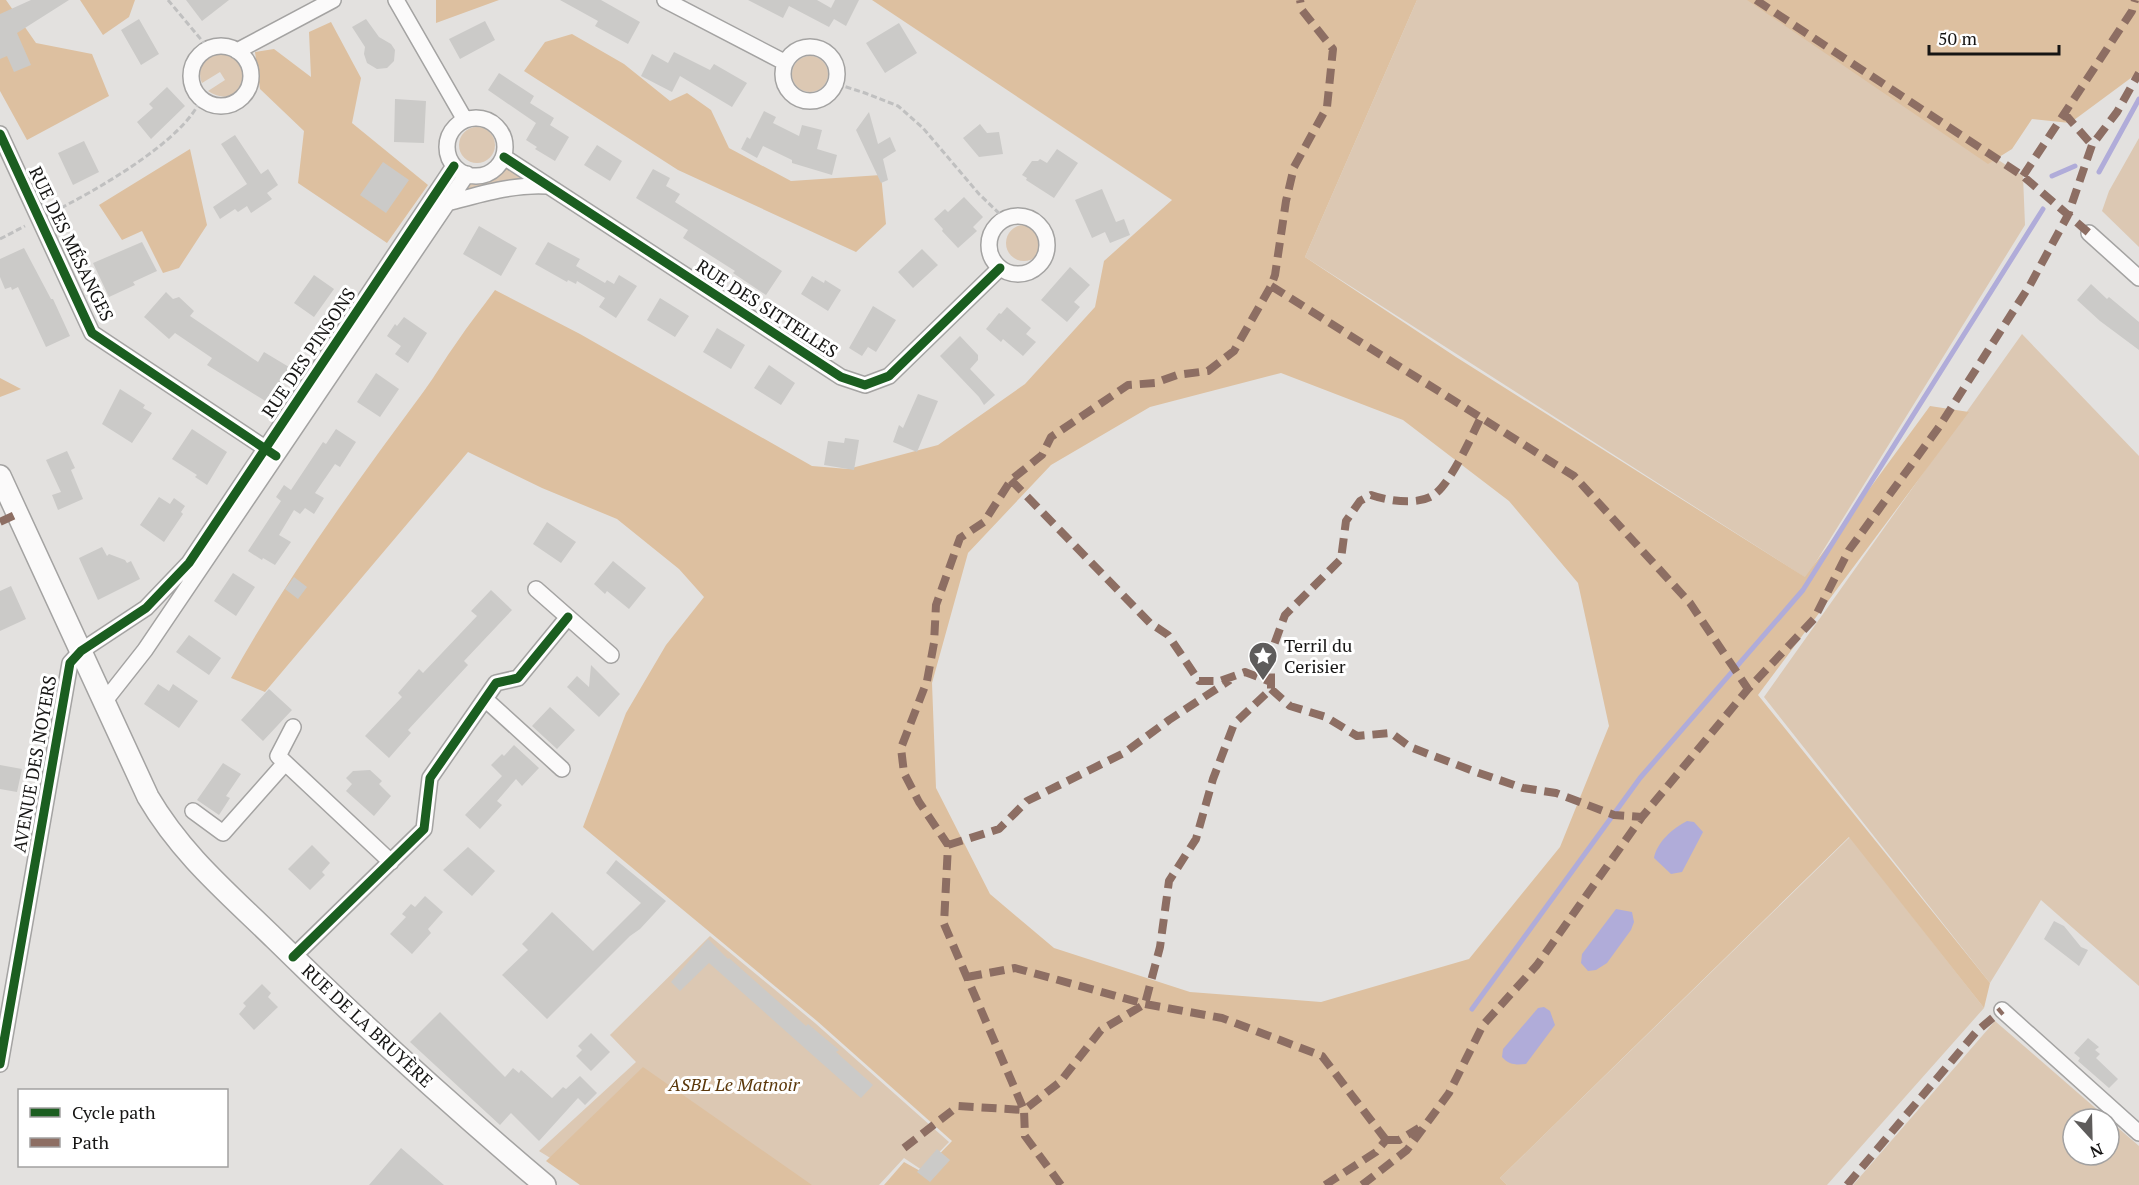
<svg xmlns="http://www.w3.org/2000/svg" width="2139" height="1185" font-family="'PT Serif',serif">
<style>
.green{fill:#dcc8b3}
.forest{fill:#ddc0a0;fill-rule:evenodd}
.water{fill:#b0acd9}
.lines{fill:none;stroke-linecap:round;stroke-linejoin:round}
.stream{stroke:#b0acd9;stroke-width:5}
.building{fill:#cbcac8}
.street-casing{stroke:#a4a3a2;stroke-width:18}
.secondary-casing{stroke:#a4a3a2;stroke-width:24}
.path{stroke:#c0c0c0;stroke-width:3;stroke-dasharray:6 3;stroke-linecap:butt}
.street{stroke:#fbfafa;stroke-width:15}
.secondary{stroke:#fbfafa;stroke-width:21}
.quiet{stroke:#8d6e63;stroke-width:8;stroke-dasharray:15 8;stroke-linecap:butt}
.cycleway-casing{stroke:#fff;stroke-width:13}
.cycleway{stroke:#1b5e20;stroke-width:9}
.labels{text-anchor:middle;stroke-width:6;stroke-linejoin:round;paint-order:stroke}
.street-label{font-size:18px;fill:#161514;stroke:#fff}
.poi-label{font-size:18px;fill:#161514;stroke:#fff;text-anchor:start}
.park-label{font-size:18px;font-style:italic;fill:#5b380b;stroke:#fff}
</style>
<rect width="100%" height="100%" fill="#e3e1df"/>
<path class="green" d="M1417,0H1752L2023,176L2025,225L1806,578L1305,257Z
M224,52C261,55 244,115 208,91L225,80L220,72L202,83C195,67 208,52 224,52Z
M792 74a18 18 0 1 1 36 0a18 18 0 1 1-36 0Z
M459 145a18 18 0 1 1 36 0a18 18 0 1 1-36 0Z
M2139,138V247L2102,211L2109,191Z
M501,169H509L525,180L471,192L467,189V183L495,174Z
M1006 243a18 18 0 1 1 36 0a18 18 0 1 1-36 0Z
M2022,334L2139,456V986L2041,900L1990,983L1764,697Z
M1850,837L1984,1008L1827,1185H1507L1500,1178Z
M710,936L815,1023L949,1142L922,1170L904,1158L879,1185H594L539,1151L636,1062L610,1035Z
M1995,1021L2108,1119H2073V1155H2109V1120L2139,1146V1185H1853Z"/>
<path class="forest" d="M0,0H6L36,43L92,54L109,96L27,140L0,91Z
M80,0H135L129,17L103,35Z
M436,0H499L436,23Z
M872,0H1417L1305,257L1456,357L1805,577L1930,406L1969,412L1758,695L1990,983L1984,1008L1849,837L1500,1178L1507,1185H884L904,1162L922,1172L952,1141L817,1021L583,827L626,713L666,645L704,597L679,569L617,519L542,488L468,452L265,692L231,678C287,577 356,483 424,391C436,375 445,358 457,342C469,324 482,308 495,290L580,334L812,466L848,469L938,445L1025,384L1095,307L1104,261L1172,200ZM1281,373L1403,420L1509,501L1578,583L1609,726L1560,847L1469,959L1321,1002L1190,992L1054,948L990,894L936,788L932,683L968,553L1051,465L1150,407Z
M1747,0H2139V72L2070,123L2032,119L2012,149L1988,164Z
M331,22L361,78L352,123L428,185L387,243L298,183L304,131L260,89L255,52L274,49L311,77L309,32Z
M572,34L624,64L670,101L687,93L711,110L729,148L791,181L881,175L886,224L856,252L678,170L524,71L545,42Z
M190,149L207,225L179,268L163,273L142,231L122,240L99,205Z
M0,378L21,389L0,397Z
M643,1067L812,1185H580L546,1161Z"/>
<path class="water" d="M1687,821L1694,822L1703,832L1682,872L1671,874L1654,858C1657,842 1673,828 1687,821Z
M1616,909L1632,912L1634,922L1631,930L1607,963L1596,970L1588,971L1581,963L1582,954Z
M1544,1007L1550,1011L1555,1025L1526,1064C1516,1065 1509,1065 1502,1057L1503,1049L1538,1008Z"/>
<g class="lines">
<path class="stream" d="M2099,172L2139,99
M2052,176L2075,166
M1472,1009L1640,778L1803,590L2043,209"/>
</g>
<path class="building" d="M31,0H69L17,33L31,65L14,72L7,56L0,59V14Z
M186,0H229L202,21Z
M560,0H601L640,22L628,44L595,26L598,21Z
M748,0H817L831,8L835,0H859L846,26L834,19L829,27L789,6L783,18Z
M139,19L159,54L141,65L121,30Z
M366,19L379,37L391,44L395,50L394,61L387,68L377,69L367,63L364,54L365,47L352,27Z
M485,21L495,40L460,59L449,39Z
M899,23L917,53L885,73L866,43Z
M674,52L710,70L714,64L747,83L732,107L680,76L672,92L641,76L652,54L668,63Z
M499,73L534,96L530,103L554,118L550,125L569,137L555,161L535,149L537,147L526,140L536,123L488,90Z
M167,87L185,106L151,139L137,122L153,108L149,104Z
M395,99L426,101L424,143L394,142Z
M764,111L776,117L773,123L799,136L802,125L822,130L817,149L837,155L832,175L792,163V160L763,146L757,158L741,149L747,137L750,139Z
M869,112L878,144L890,137L896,151L883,159L888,180L881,183L856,130Z
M980,124L987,133L999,132L1003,154L979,157L963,138Z
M235,135L261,174L268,169L278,185L267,193L272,199L251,213L247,206L238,212L235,209L220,219L213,207L247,184L221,144Z
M84,141L99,172L73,185L58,153Z
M597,145L622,161L610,181L584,165Z
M1057,149L1078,163L1054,198L1026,180L1027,178L1022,175L1032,161H1038L1040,159L1047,163Z
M383,162L409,180L386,213L360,195Z
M653,169L670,178L666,186L680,194L675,202L782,271L766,295L733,273L735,271L683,238L688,230L636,198Z
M1102,189L1116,222L1124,219L1130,235L1110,243L1105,232L1092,238L1075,200Z
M964,197L983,217L973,227L977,231L958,248L942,231L943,229L934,219L945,209L948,212Z
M479,226L517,248L501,276L463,254Z
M142,242L157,271L133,282L135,285L109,297L93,263Z
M548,242L580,259L576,266L605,283L607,280L614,284L619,275L637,286L616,318L599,307L605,298L577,281L576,284L568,280L567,282L535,264Z
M24,248L51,299H53L70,336L46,347L18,287L12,290L11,287L5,289L0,277V259Z
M922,249L938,265L913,288L898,272Z
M1070,267L1090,285L1074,302L1080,307L1067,322L1041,300Z
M314,275L334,289L314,317L294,303Z
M812,276L824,283L825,280L841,290L828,311L801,294Z
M2091,284L2107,299L2109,297L2139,322V350L2100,321L2077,300Z
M166,292L173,299L179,297L194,311L190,316L258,362L264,352L289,367L267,402L207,365L212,358L175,333L169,339L144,317Z
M660,298L689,316L675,337L647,320Z
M873,306L896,320L876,352L868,347L862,356L849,348Z
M1007,307L1031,328L1026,334L1036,342L1023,356L1003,339L1001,342L986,329L999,313L1001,314Z
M404,317L427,333L408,363L395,354L401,346L387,336L395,324L397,326Z
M717,328L745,345L731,369L703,352Z
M960,336L978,355V360L970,369L995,395L984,405L979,397L940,356Z
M769,365L795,383L781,405L754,388Z
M376,373L399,389L380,417L357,402Z
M120,389L145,405L143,408L152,413L132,443L102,424Z
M918,394L938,401L917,452L893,442L899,425L903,428Z
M192,429L227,452L207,485L195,477L197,475L172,459Z
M336,429L356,442L340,467L335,464L315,493L324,498L314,514L305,508L300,514L294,510L279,535L291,542L275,565L263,558L262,560L248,551L281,501L276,497L284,485L291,490L323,442L326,444Z
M845,438L859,440L854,470L824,465L828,441L844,443Z
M67,451L75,468L71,470L83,499L58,510L52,495L61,492L46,460Z
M159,497L170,504L174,498L185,506L181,512L183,514L164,542L140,525Z
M547,522L576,542L561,563L533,544Z
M102,547L107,556L109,554L125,560L127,563L131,561L140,579L98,600L79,558Z
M613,561L646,588L629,609L607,591L605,594L594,584Z
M233,573L255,587L236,616L214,601Z
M294,577L307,587L298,599L285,589Z
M11,586L26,619L0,631V591Z
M491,590L512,610L464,661L468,665L408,730L411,733L389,758L365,736L402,697L398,693L419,669L423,673L477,616L471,611Z
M189,635L221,658L209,675L176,652Z
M591,665L620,694L599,717L567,687L577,676L589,687Z
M158,684L169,691L173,684L198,701L179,728L144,704Z
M269,689L292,710L263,741L241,720Z
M550,707L575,730L557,749L532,726Z
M514,745L539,768L522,786L516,779L497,801L502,805L480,829L465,815L502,776L491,765L502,754L504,756Z
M223,763L241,774L226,796L230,798L219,815L197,800Z
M0,765L22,769L17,792L0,789Z
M370,770L382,781L379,784L391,796L374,816L346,791L352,784L346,778L353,771Z
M312,845L330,863L322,872L325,875L310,890L288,869Z
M468,847L495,871L472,896L443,870Z
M616,860L666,901L640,929L630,936L547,1019L502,975L528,950L522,944L552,912L593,951L641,903L606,873Z
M425,896L443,912L428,929L431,933L412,954L390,934L406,917L402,914L411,904L415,907Z
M2054,921L2064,926L2081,947L2088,950L2079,966L2044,939Z
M708,939L728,959L729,958L806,1026L808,1024L839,1050L836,1052L873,1085L861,1098L709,963L680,991L671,982Z
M262,984L271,993L268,997L278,1007L254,1030L239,1014L246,1006L243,1003Z
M440,1012L505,1077L513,1068L519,1073L521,1070L552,1098L563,1087L566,1089L580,1076L597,1093L585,1105L578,1098L539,1141L511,1113L500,1125L410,1042Z
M591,1033L610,1052L591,1071L576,1056L582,1050L578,1046Z
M2088,1038L2099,1047L2095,1050L2100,1054L2096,1058L2118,1079L2109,1088L2078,1061L2080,1058L2074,1053Z
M401,1148L444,1185H369Z
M937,1149L950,1160L930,1182L917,1172Z"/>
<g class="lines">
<g class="street-casing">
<path id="street" d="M396,0L465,120
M665,0L784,62
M191 76a30 30 0 1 1 60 0a30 30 0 1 1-60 0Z
M783 74a27 27 0 1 1 54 0a27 27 0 1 1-54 0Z
M237,51L333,0
M447 147a29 29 0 1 1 58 0a29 29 0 1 1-58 0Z
M0,134L92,333L274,454
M504,157L841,377L865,385L889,376L1000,268
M447,203C481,194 513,184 547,186
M989 245a29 29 0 1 1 58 0a29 29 0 1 1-58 0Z
M2089,233L2139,278
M536,589L611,655
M485,699L562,769
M104,702L145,650L467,174
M293,727L278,756L391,862
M193,811L223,833L285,763
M293,957L424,829L430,778L496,683L518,678L568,617
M2002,1010L2139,1133
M0,1064L70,663L81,651L146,608L189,563L454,166"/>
</g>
<g class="secondary-casing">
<path id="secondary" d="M0,476L148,797C182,855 228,893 275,939C362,1025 452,1106 545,1185"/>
</g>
<path class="path" d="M168,0L209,49
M837,84L865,93L898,106L923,128L979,194L1005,219
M53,212C93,192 186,140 201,98
M0,239L25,226"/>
<use href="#street" class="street"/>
<use href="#secondary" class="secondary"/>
<path class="quiet" d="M1756,0L2023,176L2089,233
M2064,113L2092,145
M2023,176L2132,11L2135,0
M1271,286L1574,476L1690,603L1748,689
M1011,480L1150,623L1168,635L1199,681H1220L1245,672L1271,682
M0,522L17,514
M1271,689L1290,706L1326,717L1357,736L1391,733L1410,747L1476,772L1523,788L1556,793L1614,815L1642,817
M948,845L999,829L1027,801L1124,753L1169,720L1230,680
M967,977L1015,968L1145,1004L1222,1018L1322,1056L1386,1140
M1386,1140H1399L1419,1128
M904,1148L958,1106L1024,1110L944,924L948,845L919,802L904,773L901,748L927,681L934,643L936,605L960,538L984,522L1011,480L1042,455L1051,437L1128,385L1155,383L1177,375L1208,371L1234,351L1271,286L1275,275L1286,201L1294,167L1327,107L1333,49L1302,10L1300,0
M1061,1185L1025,1136L1024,1110L1060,1082L1101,1030L1145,1004L1160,947L1169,881L1196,839L1213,779L1234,724L1271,689V653L1285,615L1341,559L1346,521L1360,501L1371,495C1388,501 1420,506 1435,494C1451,482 1472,436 1481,417
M1325,1185L1376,1152L1386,1140
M1362,1185L1407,1150L1449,1093L1483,1025L1537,965L1642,817L1748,689L1814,619L1849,550L1939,427L2030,285L2068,215L2092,145L2117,112L2139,73
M1847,1185L1977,1031L2002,1010"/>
<g class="cycleway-casing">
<path id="cycleway" d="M0,134L92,333L276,456
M504,157L841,377L865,385L889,376L1000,268
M293,957L424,829L430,778L496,683L518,678L568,617
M0,1064L70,663L81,651L146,608L189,563L454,166"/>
</g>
<use href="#cycleway" class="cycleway"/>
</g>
<defs>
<g id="sight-pin" transform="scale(1.5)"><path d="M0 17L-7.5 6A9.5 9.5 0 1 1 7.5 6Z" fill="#5e5c5b" stroke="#fff"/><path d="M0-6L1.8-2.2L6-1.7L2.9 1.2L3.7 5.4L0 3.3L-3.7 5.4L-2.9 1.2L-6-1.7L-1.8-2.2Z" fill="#fff"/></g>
</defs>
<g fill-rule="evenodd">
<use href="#sight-pin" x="1263" y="656"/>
</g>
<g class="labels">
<g class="street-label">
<text transform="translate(71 244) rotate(64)" y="6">RUE DES MÉSANGES</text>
<text transform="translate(767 309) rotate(33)" y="6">RUE DES SITTELLES</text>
<text transform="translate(309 353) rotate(-56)" y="6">RUE DES PINSONS</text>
<text transform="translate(35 764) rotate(-80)" y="6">AVENUE DES NOYERS</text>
<text transform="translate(367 1026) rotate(43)" y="6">RUE DE LA BRUYÈRE</text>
</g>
<g class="poi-label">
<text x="1284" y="652">Terril du<tspan x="1284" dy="21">Cerisier</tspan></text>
</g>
<g class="park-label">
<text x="734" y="1091">ASBL Le Matnoir</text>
</g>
</g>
<rect x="18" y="1089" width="210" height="78" fill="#ffffff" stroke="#a2a1a1" stroke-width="1.5"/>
<rect x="30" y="1108" width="30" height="9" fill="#1b5e20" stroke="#a2a1a1" stroke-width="1.5"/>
<text x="72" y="1119" font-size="18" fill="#161514">Cycle path</text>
<rect x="30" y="1138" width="30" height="9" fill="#8d6e63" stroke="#a2a1a1" stroke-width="1.5"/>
<text x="72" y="1149" font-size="18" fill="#161514">Path</text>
<g transform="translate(2091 1137) rotate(158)"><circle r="28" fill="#ffffff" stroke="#a2a1a1" stroke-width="1.5"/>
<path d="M0-4.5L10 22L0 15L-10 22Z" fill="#5e5c5b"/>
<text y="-9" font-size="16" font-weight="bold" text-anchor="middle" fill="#161514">N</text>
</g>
<path d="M1929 45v9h130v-9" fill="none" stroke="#161514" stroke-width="3"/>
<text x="1938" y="45" font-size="18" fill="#161514" stroke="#ffffff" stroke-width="4.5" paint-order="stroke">50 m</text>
</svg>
